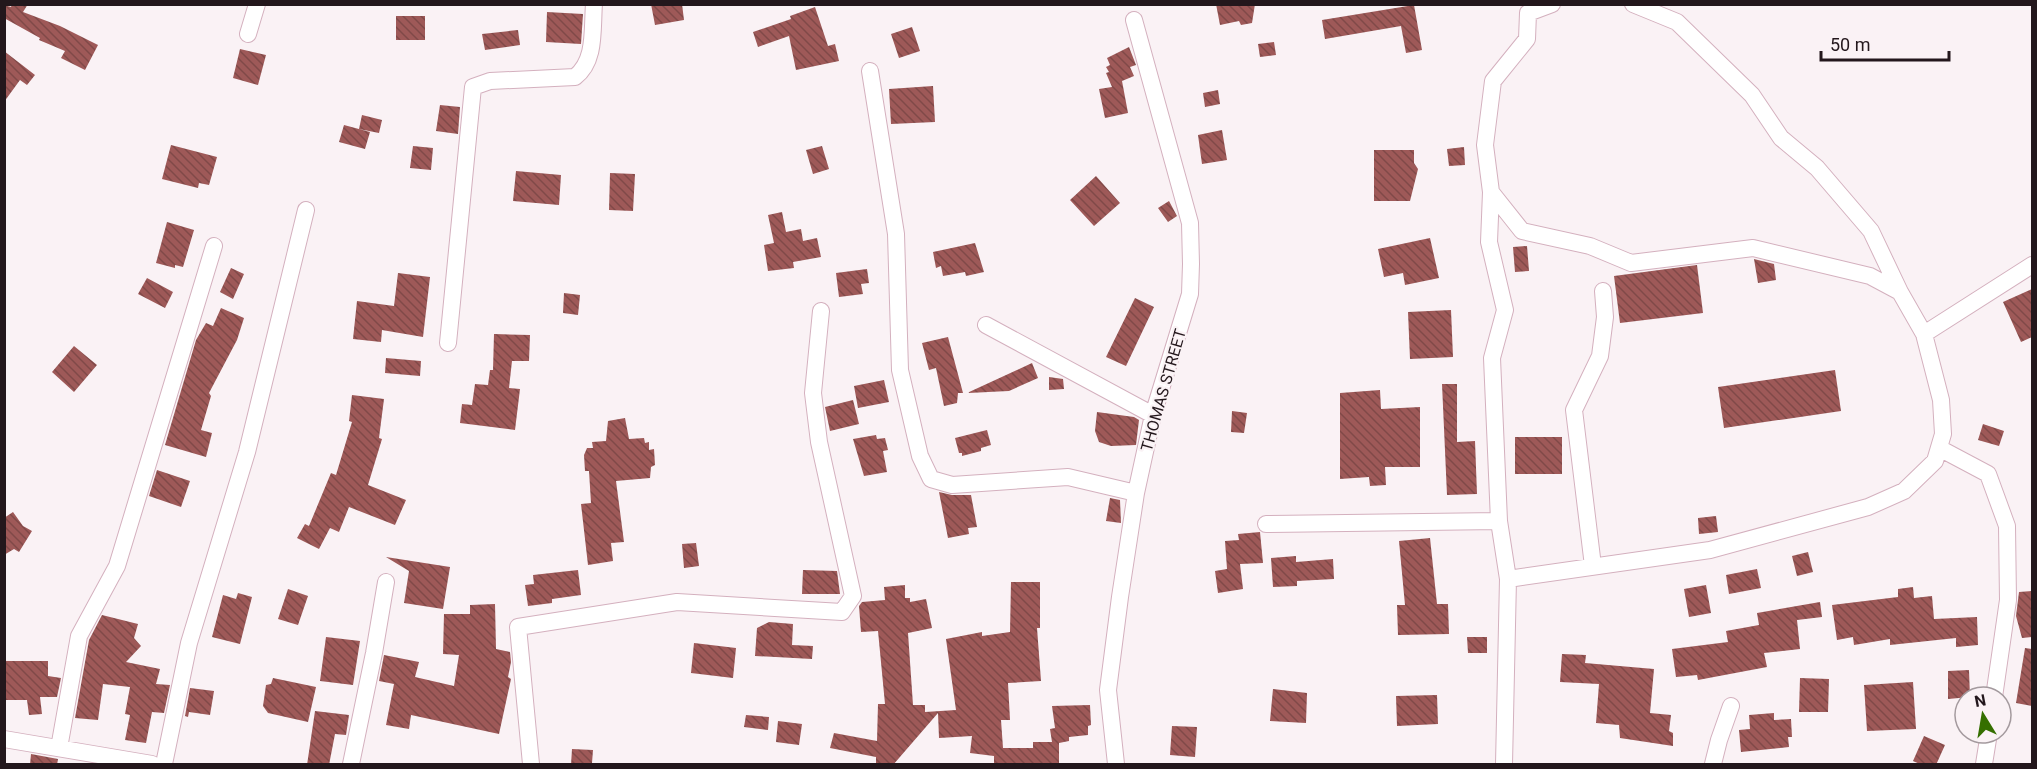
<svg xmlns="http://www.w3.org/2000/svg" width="2037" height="769" font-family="Roboto,sans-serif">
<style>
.building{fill:url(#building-back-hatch)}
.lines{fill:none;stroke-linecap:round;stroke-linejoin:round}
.minor-casing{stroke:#d4b0be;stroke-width:18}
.minor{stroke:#fff;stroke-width:16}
.labels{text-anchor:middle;stroke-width:4.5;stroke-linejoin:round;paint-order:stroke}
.street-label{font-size:16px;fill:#23171c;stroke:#faf2f5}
</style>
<defs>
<pattern id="building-back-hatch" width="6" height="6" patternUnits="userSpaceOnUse" patternTransform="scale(1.5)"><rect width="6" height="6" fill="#9e5958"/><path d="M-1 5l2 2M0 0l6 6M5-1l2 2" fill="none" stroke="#804948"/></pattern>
</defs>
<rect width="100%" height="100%" fill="#faf2f5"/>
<path class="building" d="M12,4H28L23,12L60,26L98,45L85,70L61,58L65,51L39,40L40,38L4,18V5L11,7Z
M651,4H682L684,20L655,25Z
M1216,4H1255L1252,23L1241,25L1239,21L1220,25Z
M1414,5L1422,50L1406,53L1401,26L1325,39L1322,20Z
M815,7L828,46L835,44L839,61L796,70L789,36L758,47L753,32L791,19L790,16Z
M547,12L583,14L581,44L546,42Z
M396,16H425V40H396Z
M912,27L920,51L899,58L891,34Z
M518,30L520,45L485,50L482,34Z
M1274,42L1276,55L1260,57L1258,44Z
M1129,47L1136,65L1130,67L1134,76L1122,81L1128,113L1105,118L1099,89L1112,87L1106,73L1109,72L1106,67L1110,65L1107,58Z
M240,49L266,55L258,85L233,78Z
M4,51L35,75L27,85L20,80L4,102Z
M933,86L935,122L891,124L889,89Z
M1218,90L1220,104L1205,107L1203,93Z
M440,105L460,107L458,134L436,131Z
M362,115L382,120L379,133L359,129Z
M344,125L370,132L365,149L339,142Z
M1222,130L1227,160L1202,164L1198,135Z
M171,145L217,157L209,185L199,183L198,188L162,179Z
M413,146L433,148L431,170L410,168Z
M822,146L829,169L813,174L806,150Z
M1464,147L1465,165L1449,166L1447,149Z
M1374,150H1414V163L1418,169L1410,201H1374Z
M516,171L561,175L559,205L513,201Z
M610,173L635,174L633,211L609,210Z
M1096,176L1120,203L1094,226L1070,200Z
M1169,201L1177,216L1168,222L1158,208Z
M782,212L786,232L801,229L803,241L817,238L821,257L793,262L794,268L768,271L764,245L774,243L768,215Z
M167,222L194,230L183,267L175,265V268L156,263Z
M1430,238L1439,278L1405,285L1403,273L1384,277L1378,249Z
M975,243L984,272L966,276L965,272L943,276L941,266L936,268L933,252Z
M1527,246L1529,271L1515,272L1513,247Z
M1754,259L1774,264L1776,280L1758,283Z
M1697,265L1703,313L1620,323L1614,276Z
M231,268L244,274L233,299L220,292Z
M867,269L869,283L861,284L863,294L839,297L836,273Z
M398,273L430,277L423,337L382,330L381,342L353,339L357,301L394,306Z
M147,278L173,292L165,308L138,294Z
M2032,289V337L2021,342L2003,302Z
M564,293L580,295L578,315L563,313Z
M1135,298L1154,307L1126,366L1106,357Z
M221,308L244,318L237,340L209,393L211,396L201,430L212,433L206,457L165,445L196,340L206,323L213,326Z
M1451,310L1453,357L1410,359L1408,312Z
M494,334L530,335L529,361H512L509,388L520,389L515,430L460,423L462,404L472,405L475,384L488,385L490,370H493Z
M948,337L963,393H958L957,403L944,406L936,368L929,370L922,343Z
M74,346L97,365L74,392L52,372Z
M386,358L421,361L420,376L385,373Z
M1032,363L1038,378L1009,391L967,393Z
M1835,370L1841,411L1724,428L1718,387Z
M1049,377L1063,379L1064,389L1049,390Z
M884,380L889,402L858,408L854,386Z
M1442,384H1457V442L1475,441L1477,494L1447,495Z
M1380,390L1381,409L1420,407V467H1385L1386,485L1370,486L1369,477L1340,479V393Z
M352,395L384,399L379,438L382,439L368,485L406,500L395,525L349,507L339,532L330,528L319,549L297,538L305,524L309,526L331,473L336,475L352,422L349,421Z
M853,400L859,424L830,431L825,407Z
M1232,411L1247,413L1244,433L1231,432Z
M1097,412L1134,417L1139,420L1136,445L1111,446L1099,442L1095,431Z
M625,418L629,439L644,438L645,443L649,442V450L654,449L655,465L651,467L650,478L616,481L624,542L611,543L613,561L588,565L581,504L591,503L589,471H585L584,455L587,448H593L592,442L606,441L608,421Z
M1983,424L2004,431L1999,446L1978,440Z
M987,430L991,445L981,448V451L962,456V453H959L955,438Z
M876,435L877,439L885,438L888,450L883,451L887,472L864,476L853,439Z
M1515,437H1562V474H1515Z
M157,470L190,481L181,507L149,496Z
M939,492L952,495H971L977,527L968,528L969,534L948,538Z
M1110,498L1120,500L1121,523L1106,521Z
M13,512L23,526L32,531L19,552L14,549L4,555V518Z
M1716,516L1718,532L1699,534L1698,518Z
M1260,532L1263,563L1240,564L1243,589L1218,593L1215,571L1227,569L1225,541L1239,540L1238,534Z
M1430,538L1437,604H1448L1449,634L1398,635L1397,605H1405L1399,541Z
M696,543L699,566L684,568L682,544Z
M1808,552L1813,572L1797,576L1792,556Z
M1296,556V562L1333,559L1334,579L1297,581V586L1273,587L1271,558Z
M386,557L450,567L443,609L404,603L409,571Z
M1757,569L1761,588L1729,594L1726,575Z
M578,570L581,595L552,599V603L528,606L525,585L534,584L533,575Z
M803,570L837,571L840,594H802Z
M1011,582H1040V628H1037L1041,681L1008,683L1010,720H1001L1003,748H1033V742H1052L1050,729L1055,728L1052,706L1090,705L1091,725L1088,726V735L1069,737V741L1059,743V765H994V756L970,753L972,736L939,738L938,713L893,765H876V757L830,748L834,733L877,741L878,704H885L878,631L861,632L859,606L862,602L885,600L884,587L905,585V598H910V602L926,599L932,628L908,633L913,705H925V712L956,710L946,639L982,632V636L1010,632Z
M1706,585L1711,613L1689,617L1684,589Z
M1913,587L1914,598L1932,596L1934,619L1977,617L1978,645L1956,647V638L1890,645V639L1854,645L1853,637L1837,640L1832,605L1898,597V589Z
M288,589L308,596L298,625L278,619Z
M2032,591V637L2022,638L2016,616L2019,592Z
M238,593L252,597L240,644L212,637L223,595L236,599Z
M1820,602L1822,617L1797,620L1800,649L1764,653L1767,667L1698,680L1697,675L1676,677L1672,649L1728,642L1726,631L1759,625L1757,613Z
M495,604L496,649L510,652L511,662L508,677L511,679L499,734L411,715L409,729L386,725L394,684L379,681L384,655L419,662L415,677L454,686L459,655L443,654L444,614H470V605Z
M102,615L138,624L134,638L141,646L126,662L160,669L156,684L170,685L164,713L152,712L146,743L125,740L130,715L125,714L130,687L103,684L98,720L75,718L89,640Z
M769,622L793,624L792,645L813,646L812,659L755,656L757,628Z
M326,637L360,641L353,685L320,681Z
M1467,637H1487V653H1468Z
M694,643L736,648L733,678L691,673Z
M2025,648L2032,649V706L2016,703Z
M1562,654L1586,655L1585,663L1654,669L1650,713L1671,715L1669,731L1673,733V746L1620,738L1619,725L1596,723L1599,684L1560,682Z
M4,661H48V676L61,678L57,697H40L42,714L29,715L27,700H4Z
M1969,670L1970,697L1948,699V671Z
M273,678L316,687L308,722L268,713L263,706L266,685L271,684Z
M1800,678L1829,679L1828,712H1799Z
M1913,682L1916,729L1867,731L1864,685Z
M190,688L214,691L210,715L189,712L188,717L185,716Z
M1273,689L1307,693L1306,723L1270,721Z
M1437,695L1438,724L1397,726L1396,696Z
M315,711L349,715L346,735L335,734L329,765H307Z
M1774,713V720L1791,719L1792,737H1788L1789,747L1741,752L1739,730L1750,729L1749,715Z
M746,715L769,717L768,730L744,727Z
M778,721L802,724L799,745L776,742Z
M1172,726L1197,727L1195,757L1170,755Z
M1924,736L1945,745L1936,765H1922L1913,761Z
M572,749L593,750L592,763L571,765Z
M31,754L58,759L57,765H30Z"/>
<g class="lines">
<g class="minor-casing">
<path id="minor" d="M1633,4L1677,22L1752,95L1781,138L1817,168L1871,231L1900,292
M248,34L257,4
M870,71L896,234L900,370L920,456L931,479L952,485L1068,477L1136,493
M1491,192L1522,231L1590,246L1631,263L1753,248L1870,276L1900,292L1924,334L1941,400L1943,434L1935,461L1904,491L1868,507L1710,550L1508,579
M986,325L1153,415
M1924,334L2032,265
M448,343L473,87L490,81L575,77C596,61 592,30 594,4
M1939,448L1988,474L2007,526L2008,600L1994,697
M1266,524L1499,521
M1593,566L1574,410L1600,356L1605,317L1603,291
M4,739L152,764
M59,748L79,636L117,566L214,246
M164,764L189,643L247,452L306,210
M351,764L374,653L386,582
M531,764L518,627L677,602L842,612L853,596L819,442L813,393L821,311
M1116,764L1108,690L1120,597L1136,493L1153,415L1190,294L1191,264L1190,223L1134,20
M1504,764L1508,579L1499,521L1492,358L1505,310L1489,242L1491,192L1485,145L1493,81L1527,39L1528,13L1552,4
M1713,764L1719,740L1731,706
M1984,764L1989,733"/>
</g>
<use href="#minor" class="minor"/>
</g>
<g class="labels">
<g class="street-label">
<text transform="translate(1163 390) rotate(-74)" y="6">THOMAS STREET</text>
</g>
</g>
<rect width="2037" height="769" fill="none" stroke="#23171c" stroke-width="12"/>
<g transform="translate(1983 715) rotate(349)"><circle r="28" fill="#faf2f5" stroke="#a49a9e" stroke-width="1.5"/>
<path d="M0-4.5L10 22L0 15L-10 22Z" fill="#356f00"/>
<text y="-9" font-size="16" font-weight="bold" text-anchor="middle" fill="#23171c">N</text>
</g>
<path d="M1821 51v9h128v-9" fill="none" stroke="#23171c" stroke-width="3"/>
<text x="1830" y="51" font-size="18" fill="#23171c" stroke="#faf2f5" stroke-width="4.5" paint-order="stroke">50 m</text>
</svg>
